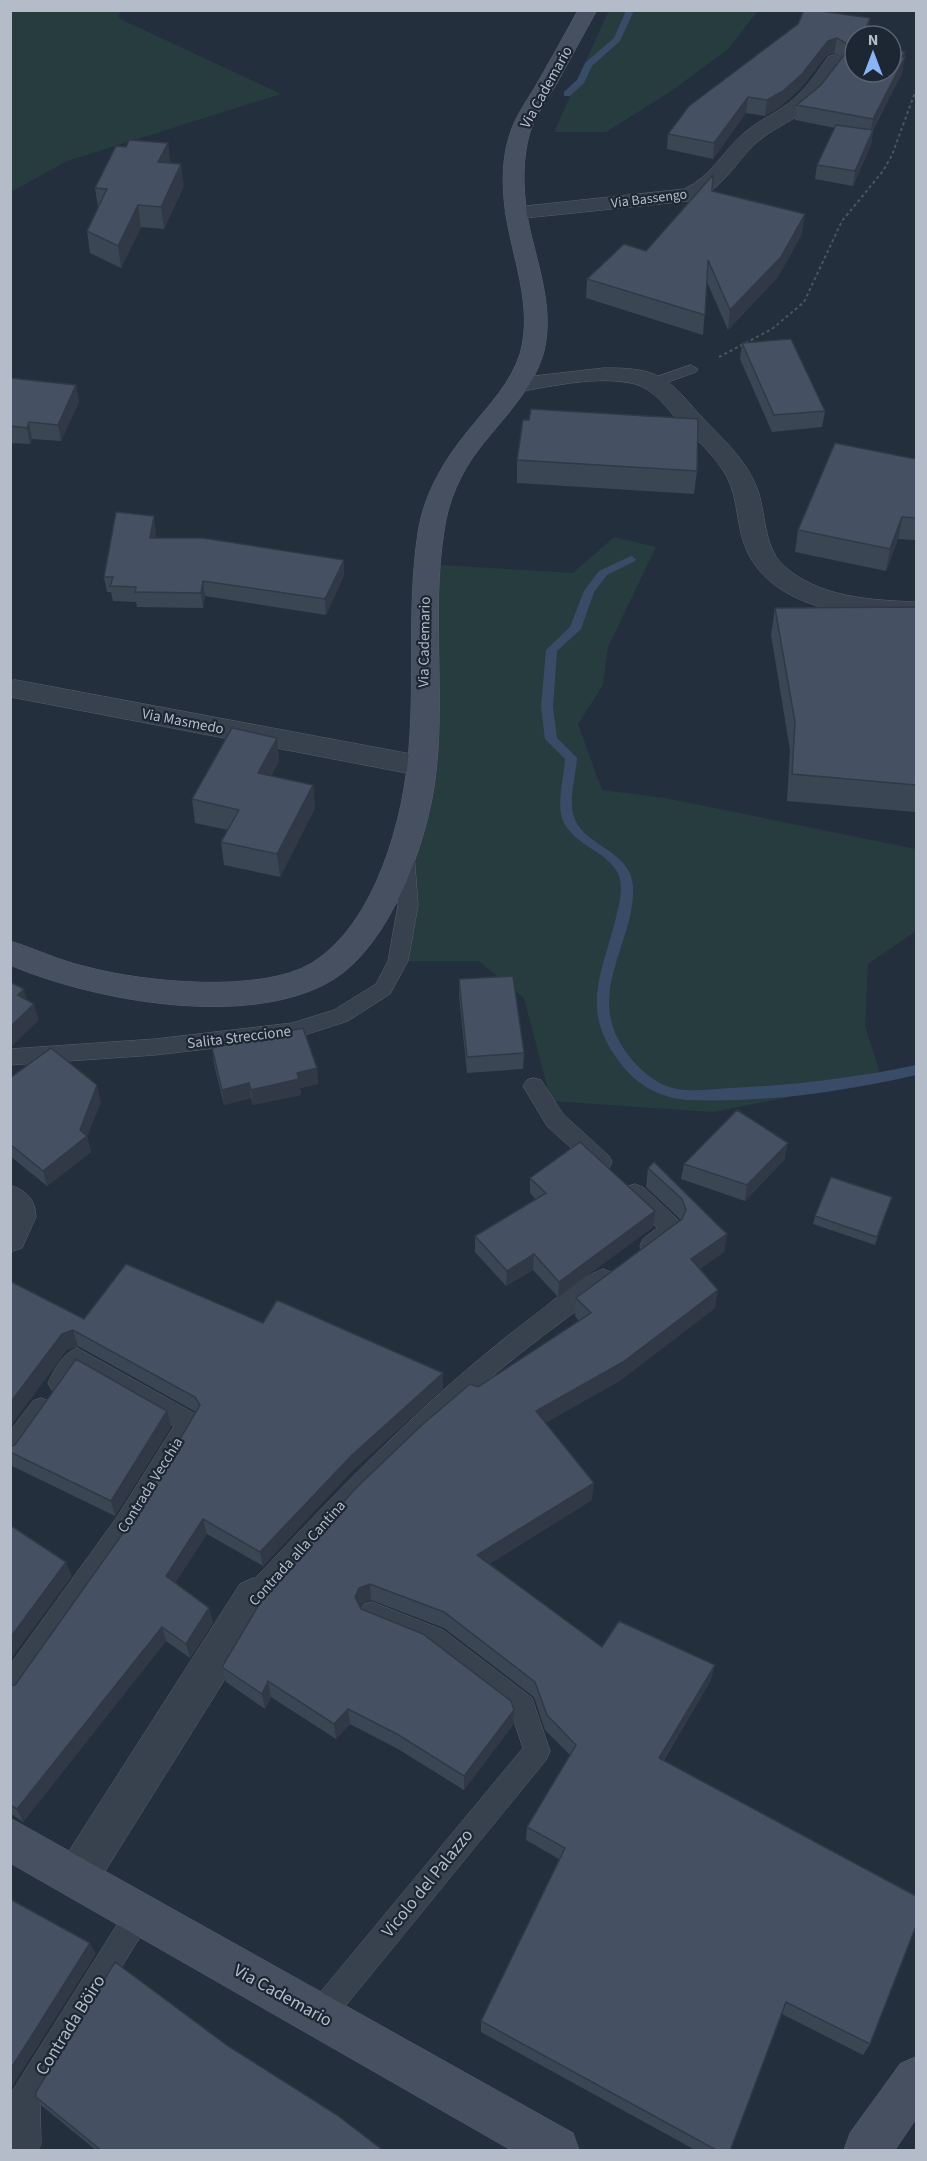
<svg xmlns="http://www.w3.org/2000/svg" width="927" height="2161" font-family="'Source Sans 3',sans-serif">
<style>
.green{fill:#263c3f}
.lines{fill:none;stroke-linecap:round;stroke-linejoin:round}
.stream{fill:#394c67;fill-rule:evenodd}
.lane-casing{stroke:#565f6c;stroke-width:1}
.street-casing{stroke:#565f6c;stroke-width:1}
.secondary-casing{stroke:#565f6c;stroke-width:1}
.path{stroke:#44595c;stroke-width:2;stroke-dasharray:3 3;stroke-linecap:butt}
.lane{fill:#38414e;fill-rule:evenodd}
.street{fill:#38414e;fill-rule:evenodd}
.secondary{fill:#465061;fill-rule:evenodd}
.wall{fill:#3b4654}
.shaded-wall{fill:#303945}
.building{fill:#455162;stroke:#303945;stroke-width:1.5}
.labels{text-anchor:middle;stroke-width:4.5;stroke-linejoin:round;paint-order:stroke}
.far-street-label{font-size:14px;fill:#b4bcc9;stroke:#1d2633}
.street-label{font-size:15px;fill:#b4bcc9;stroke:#1d2633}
.near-street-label{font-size:18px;fill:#b4bcc9;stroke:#1d2633}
</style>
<rect width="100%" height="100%" fill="#242f3e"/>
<path class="green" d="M609,10H758V11L728,49L670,92L606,132H554Z
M11,11H121L118,18L281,94L67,161L11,192Z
M614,537L656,547L608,647L603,685L578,724L602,790L665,798L916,849V931L868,964L865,1026L882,1079L713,1112L551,1101L524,998L479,961H398L426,564L573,573Z"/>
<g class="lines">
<path class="stream" d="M624,10H631L633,13L620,41L592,66L584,83L570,96H564V92L577,80L585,63L614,38L625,13Z
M631,556L636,559L635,561L607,575L594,592L581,629L557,651L553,707L557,738L577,758C576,776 568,799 574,817C584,847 632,850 633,887C635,932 601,975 611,1020C616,1045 641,1075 664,1085C684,1094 711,1089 732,1088C794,1085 855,1078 916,1065V1075C843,1092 763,1103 687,1100C659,1097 638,1086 621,1064C577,1008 604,972 617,913C620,901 623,888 619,876C610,850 567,845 561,814C558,796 564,777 565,759L545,739L541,707L546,650L570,627L584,591L599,571Z"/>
<g class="lane-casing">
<path id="lane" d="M691,365L698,369L696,372L652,388L644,383L647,380Z
M404,846L411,848L414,853L418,905L408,961L390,994L348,1021L292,1039L155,1055L10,1065V1049L155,1039L292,1023L334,1010L376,984L388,961L398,905L394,853L397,848Z
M534,1078L541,1080L563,1114L609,1156L612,1162L609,1168L601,1171L593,1168L547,1126L523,1086L527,1080Z
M635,1184L643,1187L677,1219C686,1237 661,1259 643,1253L640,1246L643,1239L657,1228L624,1193L627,1187Z
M603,1269L611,1272L614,1279L611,1286C550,1329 491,1374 437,1425C375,1482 320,1545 263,1605L254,1609L245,1605L241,1597L245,1589C335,1494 423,1400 527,1321C550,1304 576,1279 603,1269Z
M77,1348L197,1415L201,1422L135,1533L19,1697L10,1700V1665L117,1517L174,1426L81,1372C72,1384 68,1396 52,1390L48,1383C54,1370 63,1353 77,1348Z
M41,1398L49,1401L53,1408L49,1415L19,1459L10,1462V1431L33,1401Z
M372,1602L443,1630L532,1698L550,1751L546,1760L329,2026L319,2030L309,2026L305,2016L309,2006L523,1748L512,1715L425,1648L363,1623L359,1614L363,1605Z
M140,1900L150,1904L154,1914L40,2100L41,2144L38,2150H14L11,2144L10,2096L15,2087L130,1904Z"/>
</g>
<g class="street-casing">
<path id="street" d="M835,55L845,61C833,83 817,102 796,117C783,125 769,132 757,142C733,164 722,193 688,201L516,219L508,218L505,213L508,208L516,207L684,189C711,177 722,152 744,133C755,123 770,116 782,108C803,94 814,77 828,57Z
M604,368C623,368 645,368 662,378C677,387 687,401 698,413C720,437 745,457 757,488C766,512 763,546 783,565C819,598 871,600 916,602V618C860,619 774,610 747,551C736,528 739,500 727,477C715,455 696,440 679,422C667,408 654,389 635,384C598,375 554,386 517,392L509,390L505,385L509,380L517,378Z
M16,680L422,756L432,759L436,766L432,773L422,776L16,698L10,697V681Z
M10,1185C27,1191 35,1199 36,1217L22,1248L10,1252Z
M254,1578L268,1584L274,1597L268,1610L92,1892L77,1899L62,1892L55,1877L62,1862L240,1584Z"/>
</g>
<g class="secondary-casing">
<path id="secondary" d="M578,10H597C583,35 570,59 557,83C547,99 536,115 530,132C522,158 523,188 527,215C535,260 555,305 544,351C534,389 502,419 479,449C461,472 448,501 444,531C431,613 446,697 435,780C427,843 390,944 334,979C252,1030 94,1001 10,965V941C36,949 60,961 87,967C143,982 261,994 312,963C376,923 404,818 409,748C415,676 407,605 418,533C424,492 446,457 472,426C490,404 511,382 520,354C534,305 511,256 505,208C502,184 502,157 510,134C515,117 526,102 535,87C550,61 564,36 578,10Z
M10,1818L573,2133L579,2150H511L10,1863Z
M916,2057V2119L895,2150H844L850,2133L900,2064Z"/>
</g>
<path class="path" d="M719,357L772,329L804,302L842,221L883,171L892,155L916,90"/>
<use href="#lane" class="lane"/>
<use href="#street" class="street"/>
<use href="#secondary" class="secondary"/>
</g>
<path class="wall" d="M870,18L868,33L855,36V72L905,52L902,73L873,130L871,145L853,186L815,179L817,165L835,128L795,120L797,105L821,85L842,58L834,53L826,56L800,89L781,106L765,116L746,113L713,159L667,149L668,134Z
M168,143L170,163L184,186L164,229L141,227L121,268L90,253L87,231L98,207L95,188L126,147Z
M712,191L802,234L778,277L728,330L707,282L703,335L586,298L587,279L646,251Z
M742,343L825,411L822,427L772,432L740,359Z
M10,378L76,385L79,402L61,441L32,439L30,444L10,443Z
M529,420L697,471L694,494L517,483V460Z
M916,459V540L898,539L886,571L795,552L798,530Z
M156,531L155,538L344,560V575L326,615L205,596L203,608L137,607L136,602L113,601L111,592H107L104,577Z
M916,607V812L787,801L790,750L771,635L775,608Z
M277,738L279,761L271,776L313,785L315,808L280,877L224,865L221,842L228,830L195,823L192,799Z
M459,979L524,1053L523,1069L467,1073L459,996Z
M212,1048L317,1068L318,1084L300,1088L301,1095L253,1105L251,1098L224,1105L214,1064Z
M10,1078L101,1102L87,1136L91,1152L47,1186L10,1156Z
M785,1159L745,1201L681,1179L684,1164Z
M648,1168L727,1234L724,1252L700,1269L715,1308L621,1380L545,1423L592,1500L489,1564L602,1647L711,1680L664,1760L870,2044L863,2055L782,2014L730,2151H697L481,2032V2021L559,1859L526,1840L527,1827L570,1755L545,1730L534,1697L444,1628L371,1600L361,1604L360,1607L361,1609L514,1710L513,1725L464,1790L398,1749L350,1724L336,1739L271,1697L265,1709L226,1682L222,1667L478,1387L579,1321L575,1316L576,1298L680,1220L679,1218L646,1187Z
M530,1178L653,1227L558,1297L533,1270L506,1286L475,1252V1236L536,1200L530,1193Z
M889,1205L875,1245L813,1224L815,1216Z
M10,1281L84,1319L263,1323L443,1389L352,1471L263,1566L207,1534L175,1583L209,1608L213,1623L190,1658L166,1641L23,1822L10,1813V1686L15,1685L133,1519L196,1412L78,1346L67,1350Z
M171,1427L115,1516L10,1465V1447Z
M228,2046L384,2151H97L42,2106L36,2097Z"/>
<path class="shaded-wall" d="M870,18L867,36H863Z
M837,38L834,53L826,56L800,89L781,106L765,116L767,100L828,41Z
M905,52L902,73L870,134L873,119Z
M748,97L746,113L713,159L714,143Z
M873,130L871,145L853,186L855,171Z
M168,143L170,165L158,162Z
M181,164L184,186L164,229L161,207Z
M138,205L141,227L121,268L118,246Z
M805,214L802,234L778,277L728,330L730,310Z
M76,385L79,402L61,441L58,425Z
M29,422L32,439L30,444L27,428Z
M154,516L156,531L153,553L150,538Z
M902,517L898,539L886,571L890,549Z
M344,560V575L326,615L325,599Z
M203,581L205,596L203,608L201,593Z
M277,738L279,761L261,796L258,773Z
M313,785L315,808L280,877L277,854Z
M24,989L28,1005L18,995Z
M34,1004L39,1020L10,1048V1027Z
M317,1068L318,1084L300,1088L301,1095L253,1105L251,1090L297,1073Z
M249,1083L251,1098L224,1105L222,1090Z
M97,1085L101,1102L87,1136L91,1152L47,1186L43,1171L80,1130Z
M788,1143L785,1159L745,1201L747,1185Z
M655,1211L653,1227L558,1297L559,1282Z
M727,1234L724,1252L688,1277L691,1259Z
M534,1254L533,1270L506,1286L507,1271Z
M718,1290L715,1308L621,1380L535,1429L536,1411Z
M73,1330L78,1346L67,1350L10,1427V1403L62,1334Z
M443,1373V1389L352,1471L263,1566L260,1552L351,1456Z
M167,1411L171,1427L115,1516L111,1501Z
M594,1483L592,1500L477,1572V1555Z
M203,1519L207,1534L170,1591L166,1576Z
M66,1562L72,1576L10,1660V1638Z
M370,1584L371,1600L361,1604L357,1613L355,1597L359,1588Z
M209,1608L213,1623L190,1658L186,1644Z
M162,1627L166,1641L23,1822L17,1809Z
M715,1665L711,1680L656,1772L659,1758Z
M268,1681L271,1697L265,1709L262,1694Z
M348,1709L350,1724L336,1739L334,1724Z
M514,1710L513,1725L464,1790V1776Z
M90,1943L96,1954L10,2090V2070Z"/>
<path class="building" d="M804,10H814L870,18L863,36H855V72H891V49L905,52L902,57H905L873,119L797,105L821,85L844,55L849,45L837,38L828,41L802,74L783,91L767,100L748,97L714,143L668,134L689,106L798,24Z
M836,125L873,130L855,171L817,165Z
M129,140L168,143L158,162L181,164L161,207L138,205L118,246L87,231L107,189L95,188L116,146L126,147Z
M713,175L712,191L805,214L781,257L730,310L708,260L705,315L587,279L624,244L646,251Z
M791,339L825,411L774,415L742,343Z
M10,378L76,385L58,425L29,422L27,428L10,426Z
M531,409L698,419L697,471L517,460L523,420H529Z
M835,443L916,459V518L902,517L890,549L798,530Z
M116,512L154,516L150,538H203L344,560L325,599L203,581L201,593L135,592L136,587L110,586L113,577H104Z
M916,607V785L792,774L795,722L775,608Z
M232,728L277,738L258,773L313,785L277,854L221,842L239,810L192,799Z
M513,976L524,1053L467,1057L459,979Z
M10,982L24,989L18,995L34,1004L10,1027Z
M303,1028L317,1068L297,1073L299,1079L251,1090L249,1083L222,1090L212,1048Z
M51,1048L97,1085L80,1130L87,1136L43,1171L10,1144V1078Z
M737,1110L788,1143L747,1185L684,1164Z
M580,1142L655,1211L559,1282L534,1254L507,1271L475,1236L546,1193L530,1178Z
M654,1162L727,1234L691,1259L718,1290L623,1362L536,1411L594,1483L477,1555L602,1647L619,1621L715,1665L659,1758L916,1896V1926L870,2044L786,2002L730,2151H718L481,2021L565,1848L527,1827L576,1745L547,1715L535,1682L444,1612L370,1584L359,1588L355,1597L361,1609L423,1634L511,1701L514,1710L464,1776L397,1734L348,1709L334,1724L268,1681L262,1694L222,1667L273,1581L356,1488L423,1424L470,1384L478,1387L591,1313L576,1298L682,1219L686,1210L682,1199L648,1168Z
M831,1177L892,1197L877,1237L815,1216Z
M126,1264L263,1323L277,1300L443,1373L351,1456L260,1552L203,1519L166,1576L209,1608L186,1644L162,1627L17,1809L10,1805V1686L15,1685L133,1519L200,1405L195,1397L73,1330L62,1334L10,1403V1281L84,1319Z
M76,1359L167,1411L111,1501L10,1452V1447L15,1445Z
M10,1525L66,1562L10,1638Z
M10,1899L90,1943L10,2070Z
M115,1962L228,2046L337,2115L384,2151H102L36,2097V2092Z"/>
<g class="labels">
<g class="far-street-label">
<text transform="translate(649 198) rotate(-7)" y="5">Via Bassengo</text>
</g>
<g class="street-label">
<text transform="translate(546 87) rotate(-61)" y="5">Via Cademario</text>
<text transform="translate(424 642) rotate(-89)" y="5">Via Cademario</text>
<text transform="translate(183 721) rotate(11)" y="5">Via Masmedo</text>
<text transform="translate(239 1037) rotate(-7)" y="5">Salita Streccione</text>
<text transform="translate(150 1485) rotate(-58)" y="5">Contrada Vecchia</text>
<text transform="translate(297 1553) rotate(-48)" y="5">Contrada alla Cantina</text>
</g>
<g class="near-street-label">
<text transform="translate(427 1883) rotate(-51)" y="6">Vicolo del Palazzo</text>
<text transform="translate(283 1995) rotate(29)" y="6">Via Cademario</text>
<text transform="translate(70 2025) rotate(-58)" y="6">Contrada Böiro</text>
</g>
</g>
<rect width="927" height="2161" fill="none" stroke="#b4bcc9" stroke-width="24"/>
<g transform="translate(873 54)"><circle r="28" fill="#1d2633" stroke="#59626f" stroke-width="1.5"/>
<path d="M0-4.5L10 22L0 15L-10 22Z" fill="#8ab4f8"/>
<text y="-9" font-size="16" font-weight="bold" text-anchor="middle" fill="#b4bcc9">N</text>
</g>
</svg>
